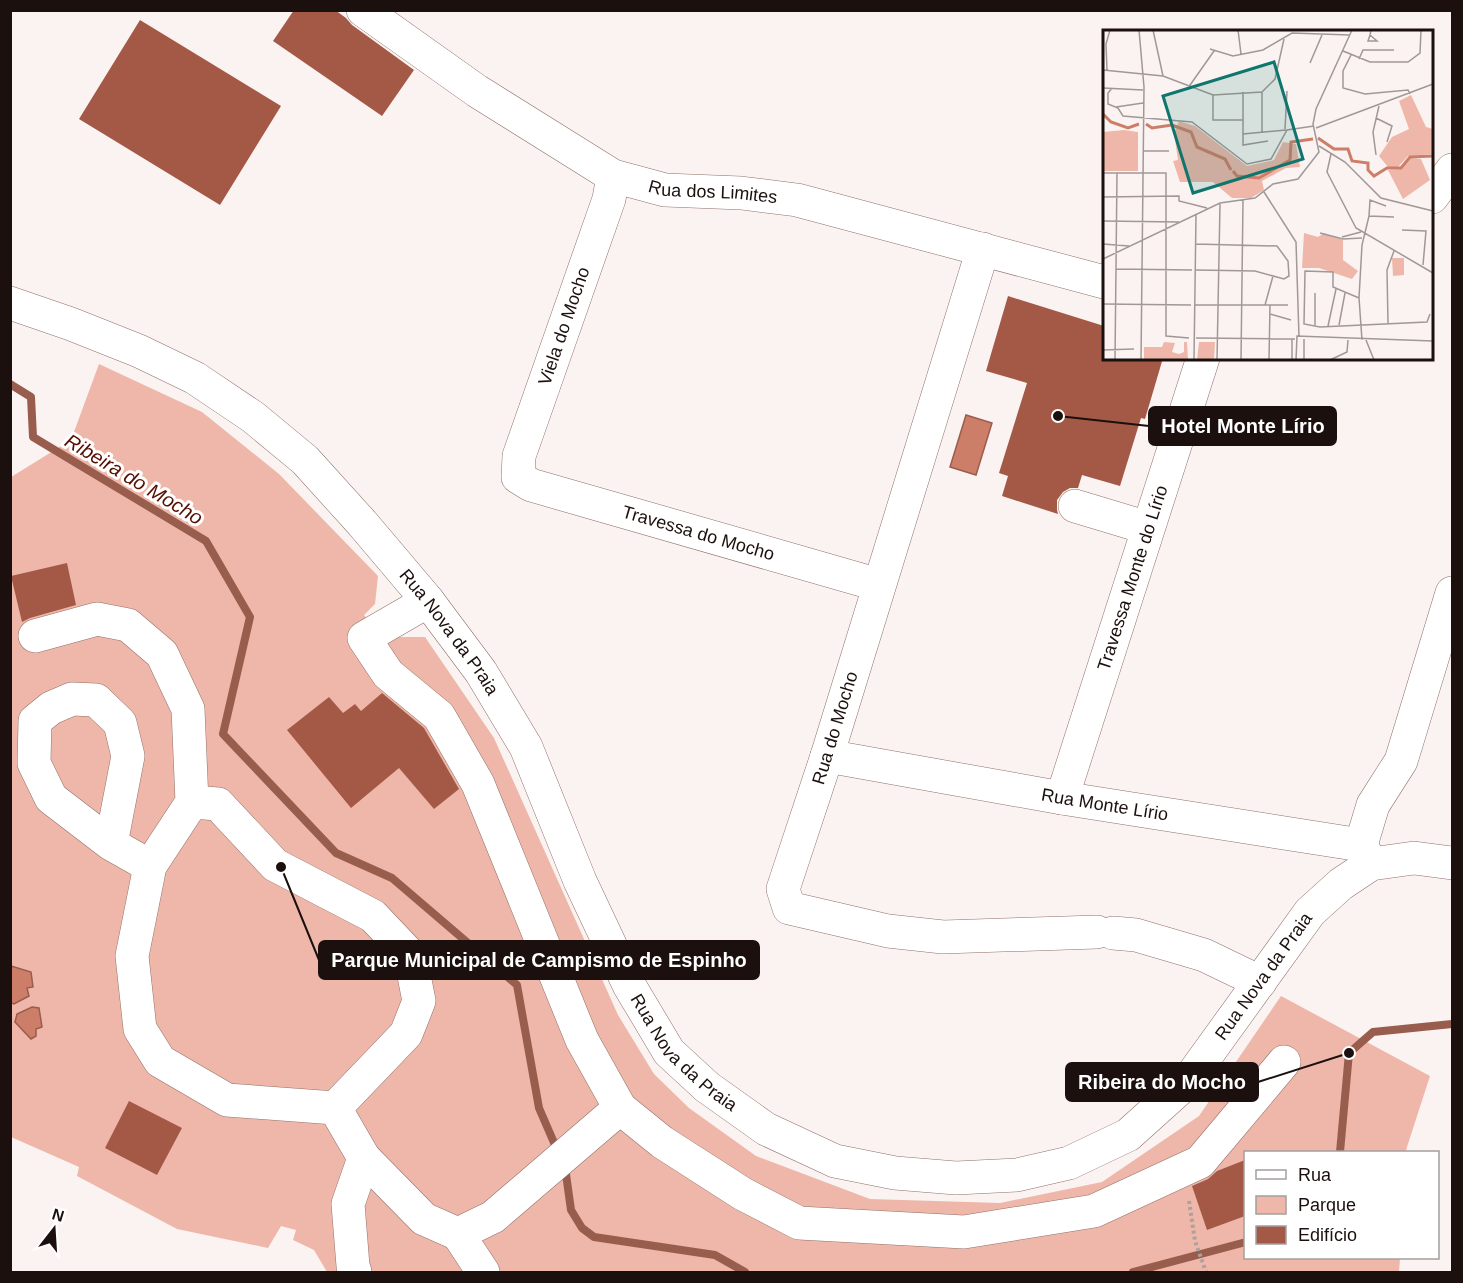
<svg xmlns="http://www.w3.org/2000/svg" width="1463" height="1283" font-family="Helvetica,sans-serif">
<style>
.green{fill:#efb7a9}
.water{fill:#cd7e69;stroke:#985d4d;stroke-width:1.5}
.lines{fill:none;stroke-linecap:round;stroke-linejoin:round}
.stream{stroke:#985d4d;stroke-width:8}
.building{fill:#a45946}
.minor-casing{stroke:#917169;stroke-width:34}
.path{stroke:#aaa29f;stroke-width:4;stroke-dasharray:3 3;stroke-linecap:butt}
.minor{stroke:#fff;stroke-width:33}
.labels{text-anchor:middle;stroke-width:6;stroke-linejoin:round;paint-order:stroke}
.street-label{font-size:18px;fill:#1b100d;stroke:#fff}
.water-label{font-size:20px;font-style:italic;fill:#560f00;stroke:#fff}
.inset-river{fill:none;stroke:#cd7e69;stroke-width:3}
.inset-road{fill:none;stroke:#a19896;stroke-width:1.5}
.view{fill:#0f766e;fill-opacity:0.15;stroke:#0f766e;stroke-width:3}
.inset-edge{fill:none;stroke:#1b100d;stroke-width:3}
.leader{fill:none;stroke:#1b100d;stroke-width:2}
.callout-dot{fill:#1b100d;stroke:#fff;stroke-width:2}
.callout{fill:#1b100d;stroke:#1b100d;stroke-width:2}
.callout-label{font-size:20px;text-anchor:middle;font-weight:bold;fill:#fff}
</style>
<rect width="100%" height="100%" fill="#faf3f1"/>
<path class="green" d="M99,364L202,412L279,474L378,576L375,604L364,615L389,642L398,637H425L494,738L618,1015L654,1074L689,1108L756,1156L870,1199L1000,1203L1102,1182L1199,1116L1281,996L1430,1076L1407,1147L1406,1152H1246V1258H1400L1399,1272H327L314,1250L293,1240L296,1230L281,1226L268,1248L177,1229L77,1176L79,1167L11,1137V477L71,440Z"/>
<path class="water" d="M966,415L992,423L976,475L950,467Z
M11,966L31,972L33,987L27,988L29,996L14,1004L11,1003Z
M32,1007L39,1008L42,1027L36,1029V1036L31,1039L15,1022L17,1014Z"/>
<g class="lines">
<path class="stream" d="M10,384L31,397L33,437L206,541L250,617L223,734L336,853L392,878L517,985L539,1108L555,1145
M1340,1152L1349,1053L1373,1032L1452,1024
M565,1167L571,1210L582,1228L594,1237L715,1255L745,1272
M1133,1272L1246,1242"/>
</g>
<path class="building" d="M294,10H335L346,18L352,25L414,70L382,116L273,41Z
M140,20L281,106L220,205L79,119Z
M1008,296L1104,326V358H1163L1145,419L1141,418L1120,486L1082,475L1078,488H1070L1063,492L1057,500V510L1058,514L1002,496L1008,476L999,473L1027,383L986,371Z
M67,563L76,605L30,618L22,622L11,576Z
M382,693L424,728L459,789L434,809L399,768L351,808L287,730L329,697L343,713L355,704L361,711Z
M129,1101L182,1128L157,1175L105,1148Z
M1245,1160V1216L1207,1230L1192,1186L1208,1179L1217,1171Z"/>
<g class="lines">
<g class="minor-casing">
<g id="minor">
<path id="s1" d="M363,10L477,91L613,176L665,190L741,193L797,200L1104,282"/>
<path id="s2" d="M613,176L609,199L519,456L518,477L531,485L879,585"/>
<path d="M1432,197L1452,170"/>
<path d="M983,249L827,756L783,889L789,908L888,931L943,937L1097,932"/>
<path id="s3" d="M10,303L71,324L139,351L195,378L253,417L305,460L362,523L428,601L481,672L526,747L580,881L629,985L669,1052L707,1087L766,1129L835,1161L895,1173L956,1178L1017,1175L1069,1163L1128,1135L1188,1081L1310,912L1341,884L1371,864L1414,858L1452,863"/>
<path d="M1075,506L1148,528"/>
<path d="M428,601L364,638L388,674L439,716L478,784L582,1040L620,1108L662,1142L743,1194L799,1223L964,1232L1094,1211L1200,1162L1284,1062"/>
<path d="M35,636L97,619L128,625L162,654L188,709L192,802L150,866L132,956L140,1029L160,1061L227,1100L335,1108L364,1158L424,1219L458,1234L493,1217L620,1108"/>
<path id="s4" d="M827,756L1062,798L1361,845L1371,864"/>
<path id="s5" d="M1062,798L1203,358"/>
<path d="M192,802L218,804L275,865L373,916L410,955L419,1001L406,1034L335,1108"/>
<path d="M111,844L51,798L34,763L35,721L51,708L72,699L96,700L120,723L128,756L111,844L150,866"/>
<path d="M1361,845L1373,805L1401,761L1452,593"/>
<path d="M1113,933L1136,935L1204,955L1260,982"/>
<path d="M458,1234L483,1272"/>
<path d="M355,1272L353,1266L348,1204L364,1158"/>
</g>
</g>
<path class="path" d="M1189,1201L1195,1241L1206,1272"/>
<use href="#minor" class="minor"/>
</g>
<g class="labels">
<g class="street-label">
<text dy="6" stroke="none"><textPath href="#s1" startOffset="402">Rua dos Limites</textPath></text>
<text transform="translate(564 326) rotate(-71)" y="6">Viela do Mocho</text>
<text dy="6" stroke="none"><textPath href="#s2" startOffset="506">Travessa do Mocho</textPath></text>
<text dy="6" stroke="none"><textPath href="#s5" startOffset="231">Travessa Monte do Lírio</textPath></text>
<text dy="6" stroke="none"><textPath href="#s3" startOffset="562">Rua Nova da Praia</textPath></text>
<text transform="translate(835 728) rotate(-73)" y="6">Rua do Mocho</text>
<text dy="6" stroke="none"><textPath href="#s4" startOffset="282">Rua Monte Lírio</textPath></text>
<text dy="6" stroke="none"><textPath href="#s3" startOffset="1750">Rua Nova da Praia</textPath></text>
<text dy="6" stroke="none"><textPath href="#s3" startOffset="1048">Rua Nova da Praia</textPath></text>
</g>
<g class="water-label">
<text transform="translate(134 479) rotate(31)" y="7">Ribeira do Mocho</text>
</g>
</g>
<g transform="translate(1103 30)">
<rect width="330" height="330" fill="#faf3f1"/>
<path d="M308,65L323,97L330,99V124L305,126L295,137H285L276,126L289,107L306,99L296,71ZM76,91L92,96L144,136L171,130L180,112L193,114L197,137L183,138L159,151L161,160L148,168H129L110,152H77L70,131L75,130L71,103ZM21,100L35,102V141H0V102ZM308,128L318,129L327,150L300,169L285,140L298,139ZM201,203L215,207L221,203L240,210V230L255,241L249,249L216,238H199ZM289,228H301V245L290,246ZM61,312L72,313L69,322L76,324L81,322V312H84L85,330H41V317H59ZM96,312H112L111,330H94Z" fill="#efb7a9"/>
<path class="inset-river" d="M0,84L8,92L25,98L36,94M43,94L49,98L69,95L88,102L94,117L122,129L128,140M215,108L231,119H245L249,131L265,133V140L271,146L284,138H298L307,127L330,126M130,141L134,146L156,148L187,130L188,112L210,109"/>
<path class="inset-road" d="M36,0L41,57L38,330M50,0L60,46M135,0L138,24M267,5L274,11H265L267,5L268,0M107,19L130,26L160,20L189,3L247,5M240,21L267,32H305L317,23L318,0M248,25L240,41V58L262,64L305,60L307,64M256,29L260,20H291M207,33L219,5M0,40L60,46L110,65L159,62L172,49L181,9M4,40L3,14L7,0M0,58L40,60M9,58L5,63V74L15,78L20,86L89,92L144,134L168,129L184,100L211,96M85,58L111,21M140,62V115L165,111M110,65V90H140M13,77L40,73M273,88L289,96L284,112M213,98L330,54M182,99L184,61M159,102V62M140,104L183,100M216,116L242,132L278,168L330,181M40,121H66M228,124L224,142L253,198L330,243M273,125L270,102L276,76M0,143H63V306L86,308M161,162L193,212L196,307M0,167L76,166V171L104,178M266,186L267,170L283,176M266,186L291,187M0,191L76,192M299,200L323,201L320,235M217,203L240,209L259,208M239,207L258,202M0,214L26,216M92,214L174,216L185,231L186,246L181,249L152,241L93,240M0,229L117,173L152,168L170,154L195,149L216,122L210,94L213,79L249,0M13,239L89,240M212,263V296M256,268L230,257V242L202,241L201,294L217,297L324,292L327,284M0,274L88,275M91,275H185M162,275L170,246M167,284L188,290M285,293L284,240L291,221M236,295L242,263M225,296L233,259M93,308L192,309M259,310L256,268L259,215L266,186M263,310L271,330M0,320L31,319M12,330L14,143M91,330L93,185M114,330L117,174M138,330L140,170M166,330L167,275M189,330V309M193,330L194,306L330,311M201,330V309M227,330L244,322L245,310"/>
<path class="view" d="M171,32L200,129L90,163L60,66Z"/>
<rect width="330" height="330" class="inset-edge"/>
</g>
<path class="leader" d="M1058 416L1149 426M281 867L319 960M1349 1053L1258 1082"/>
<g class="callout-dot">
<circle cx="1058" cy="416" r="6"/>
<circle cx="281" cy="867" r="6"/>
<circle cx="1349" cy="1053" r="6"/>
</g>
<g class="callout">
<rect x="1149" y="407" width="187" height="38" rx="6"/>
<rect x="319" y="941" width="440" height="38" rx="6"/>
<rect x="1066" y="1063" width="192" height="38" rx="6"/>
</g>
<g class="callout-label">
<text x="1243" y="433">Hotel Monte Lírio</text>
<text x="539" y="967">Parque Municipal de Campismo de Espinho</text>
<text x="1162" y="1089">Ribeira do Mocho</text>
</g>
<rect width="1463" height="1283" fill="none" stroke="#1b100d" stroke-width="24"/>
<rect x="1244" y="1151" width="195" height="108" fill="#ffffff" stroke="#a49f9e" stroke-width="1.5"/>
<rect x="1256" y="1170" width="30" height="9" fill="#ffffff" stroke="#a49f9e" stroke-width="1.5"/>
<text x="1298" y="1181" font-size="18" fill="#1b100d">Rua</text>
<rect x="1256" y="1196" width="30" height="18" fill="#efb7a9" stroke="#a49f9e" stroke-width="1.5"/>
<text x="1298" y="1211" font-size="18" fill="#1b100d">Parque</text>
<rect x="1256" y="1226" width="30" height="18" fill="#a45946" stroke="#a49f9e" stroke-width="1.5"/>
<text x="1298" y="1241" font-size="18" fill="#1b100d">Edifício</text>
<g transform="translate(54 1229) rotate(17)" stroke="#ffffff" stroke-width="4.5" paint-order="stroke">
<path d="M0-4.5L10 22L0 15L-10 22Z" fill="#1b100d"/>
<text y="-9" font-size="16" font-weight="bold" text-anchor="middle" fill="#1b100d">N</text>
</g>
</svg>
